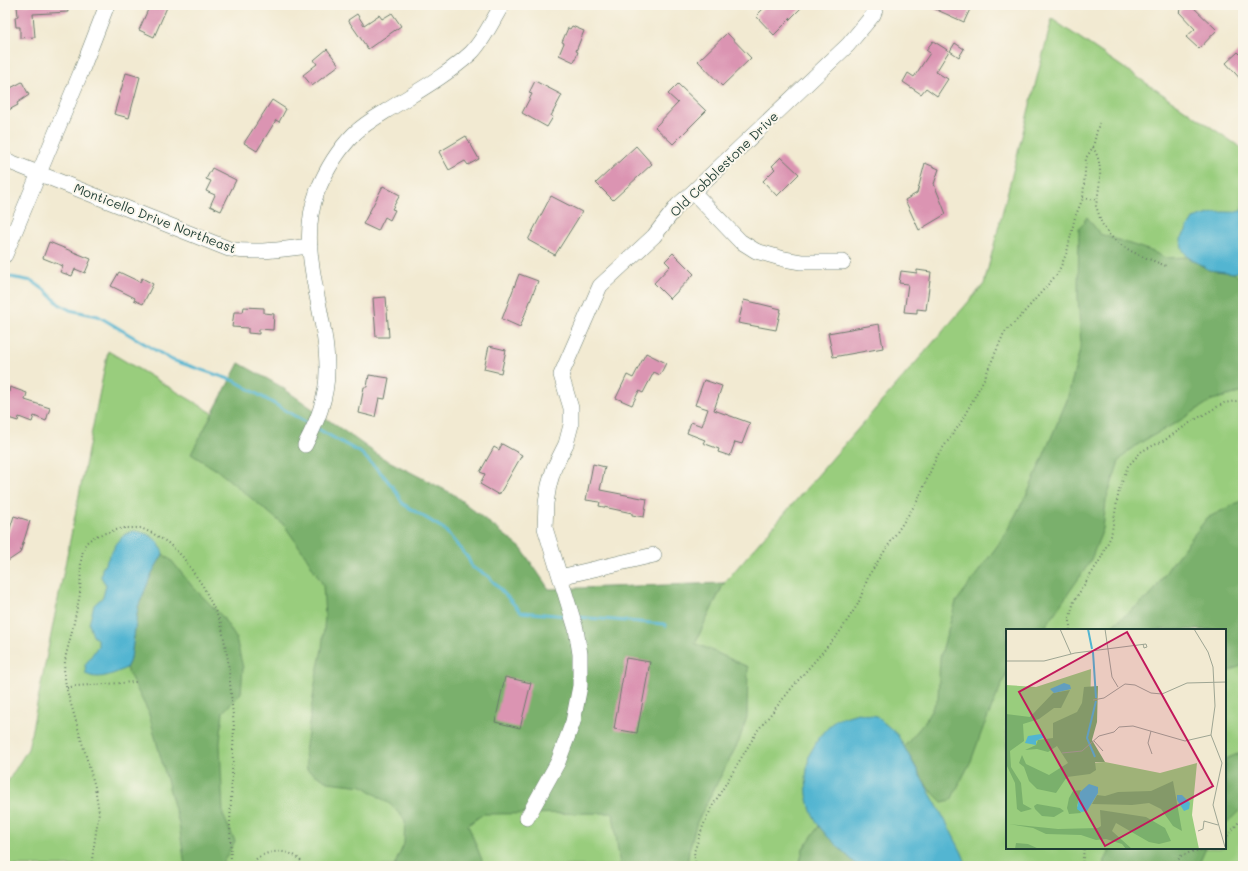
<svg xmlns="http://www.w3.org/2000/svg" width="1248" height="871" font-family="Mali,sans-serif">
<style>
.green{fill:#99cd7d;stroke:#5c8558;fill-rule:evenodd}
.forest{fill:#7ab06c;stroke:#4c7650}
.water{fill:#52b5d1;stroke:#387982}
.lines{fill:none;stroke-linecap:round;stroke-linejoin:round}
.stream{stroke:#52b5d1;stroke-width:3}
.building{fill:#db94b2}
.minor-casing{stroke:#697a6b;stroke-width:16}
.path{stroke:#697a6b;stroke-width:2;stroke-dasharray:1 3;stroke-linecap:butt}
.minor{stroke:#fff;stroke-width:15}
.labels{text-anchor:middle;stroke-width:4;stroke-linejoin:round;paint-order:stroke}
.street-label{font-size:13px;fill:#1f3d34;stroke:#fbf7ec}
.inset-river{fill:none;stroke:#52b5d1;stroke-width:2}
.inset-road{fill:none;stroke:#9ea593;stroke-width:1}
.view{fill:#c2185b;fill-opacity:0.15;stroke:#c2185b;stroke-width:2}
.inset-edge{fill:none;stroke:#1f3d34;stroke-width:2}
</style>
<rect width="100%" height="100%" fill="#fbf7ec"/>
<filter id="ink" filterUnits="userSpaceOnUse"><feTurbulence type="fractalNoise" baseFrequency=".025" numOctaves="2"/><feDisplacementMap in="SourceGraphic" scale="8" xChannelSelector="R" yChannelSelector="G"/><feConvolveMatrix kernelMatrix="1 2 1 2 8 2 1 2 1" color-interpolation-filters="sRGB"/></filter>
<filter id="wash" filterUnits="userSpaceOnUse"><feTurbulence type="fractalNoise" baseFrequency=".012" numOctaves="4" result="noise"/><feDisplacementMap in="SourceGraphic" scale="16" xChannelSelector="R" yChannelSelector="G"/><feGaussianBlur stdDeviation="0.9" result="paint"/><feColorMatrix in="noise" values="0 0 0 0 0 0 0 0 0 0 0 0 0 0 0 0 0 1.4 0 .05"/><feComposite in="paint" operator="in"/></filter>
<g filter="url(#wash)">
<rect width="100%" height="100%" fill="#f2ead2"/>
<path class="green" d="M1052,19L1243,149V866H5V786L28,749L108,351L407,528L613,813L724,583L984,284ZM1007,630H1225V848H1007Z"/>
<path class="forest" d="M1087,217L1100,234L1151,251L1166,258L1188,257L1209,270L1234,273L1243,281V392L1212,400L1176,423L1145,440L1128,451L1119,461L1106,501L1103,529L1090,562L1043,630H1007V672L983,728L971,761L951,800L942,802L928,788L904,747L924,723L938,698L940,658L956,602L1003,538L1029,490L1067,400L1081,346L1078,297L1079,229Z
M239,363L280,386L381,457L453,494L521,548L549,589L724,583L695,643L748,667L747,717L739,741L697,822L689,850L687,866H620L613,813L483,814L468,825L482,860L480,866H394L404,844L405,820L391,805L363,786L328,782L307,770L305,752L316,677L322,649L325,617L323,585L305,555L284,525L218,471L191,454Z
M1243,500V665L1225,673V630H1110L1114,624L1152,594L1170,566L1207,518Z
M163,554L171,560L192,586L222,616L236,638L243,668L241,693L223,712L220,743L223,815L235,841L221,866H185L179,824L148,711L126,668L131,658L138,607L152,573Z
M1243,752V807L1225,825V759Z
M819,826L827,836L858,866H799L803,849Z
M1109,848H1206L1198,866H1102L1109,853Z"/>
<path class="water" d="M1243,210V270L1234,273L1209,270L1188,257L1182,249L1181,239L1193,219C1203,216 1213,212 1224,212C1231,212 1236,213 1243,210Z
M133,531C148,532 160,539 163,554L152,573L138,607L131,658L126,668C114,674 98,681 86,674L85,665L98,646V640L93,636L89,624L94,605L103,597L106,585L101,577L102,569L117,543L124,535Z
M858,713L876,716L897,734L946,822L962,853L967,866H858L827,836L819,826L811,811L807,795L806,777L809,755L819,738L835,720Z"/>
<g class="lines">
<path class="stream" d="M5,276L32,281L46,291L59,304L70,310L98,316L172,360L235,381L309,424
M318,429L361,453L383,475L395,490L403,504L444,529L468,558L472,567L488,576L521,612L567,616
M576,617L664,624L666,626"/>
</g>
<g id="blocks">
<path class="building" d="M26,5H67L68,12L33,14L35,37L20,38V27H16L15,17L18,16L17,6Z
M150,5H168L154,37L139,30Z
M767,5H804L774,35L756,16Z
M926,5H972L964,22Z
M1186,5H1191L1217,30L1199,49L1186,37L1195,29L1179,12Z
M392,13L401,26L368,49L348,20L357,14L364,25L379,15L382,19Z
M572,26L584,31L576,51L578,52L574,62L559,55L564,43L562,42L568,28L570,29Z
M727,33L751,58L722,86L698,61Z
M933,41L949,51L936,72L948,79L937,96L926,88L921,94L903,82L908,73L914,77L930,53L926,50Z
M955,43L964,49L959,57L950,51Z
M327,49L339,65L312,86L303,75L317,64L314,60Z
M1238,52L1243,57V82L1226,63Z
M126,73L140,77L129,118L114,114Z
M535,81L562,95L551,116L553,117L547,127L522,113L532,94L529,93Z
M22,82L29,95L17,103L18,105L5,112V91Z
M678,84L706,111L673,144L655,127L678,103L668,94Z
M272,100L286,109L279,122L276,120L257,151L244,143Z
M466,136L479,159L468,165L465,161L449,170L439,152Z
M636,146L652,164L613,200L596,183Z
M781,157L799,174L777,196L763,181L775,169L772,166Z
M925,163L939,169L934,184L946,214L919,230L905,200L917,193Z
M212,168L236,180L221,211L210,206L215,195L206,191L211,181L206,179Z
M383,186L400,195L392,209L395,210L390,220L385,217L378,231L363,224Z
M551,196L582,212L555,255L528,240Z
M49,242L91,259L85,273L75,269L72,276L60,272L63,266L43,258Z
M673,253L694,274L670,299L654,283L670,266L665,261Z
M917,270L931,272L926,310L917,309V313L904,312L908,284L899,283L901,271L917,273Z
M119,272L140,282L142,278L153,284L143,304L134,300L135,298L111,286Z
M519,274L538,281L520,327L502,319Z
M386,297L389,337H376L373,298Z
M744,300L781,309L776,330L738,323Z
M244,307L264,308V313L274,314L273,330L259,329V334L248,333V328L232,327L234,312H243Z
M879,324L883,348L833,357L828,333Z
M489,346L506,350L501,373L484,369Z
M646,353L666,363L660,375L654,372L643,393L639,391L632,405L616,398L627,375L633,378Z
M369,375L389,378L385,399L379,398L375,417L359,413L364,387H367Z
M704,380L722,386L714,410L750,423L742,444L735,442L730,456L718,452L719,449L703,443L705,440L687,433L691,422L702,426L708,409L695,405Z
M10,387L27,393L25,400L50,408L46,421L34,416L32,422L19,417L18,421L5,417V390L9,392Z
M502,444L522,455L499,495L480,484L485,474L480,472L494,447L499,450Z
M593,464L605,467L600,490L647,499L644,517L632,515V513L599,506L600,502L586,500Z
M14,516L30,521L20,553L5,563V543L6,541Z
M626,658L650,662L637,733L614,729Z
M505,677L531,683L520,728L495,722Z"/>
</g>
</g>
<g filter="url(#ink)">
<use href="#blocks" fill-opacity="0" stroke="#697a6b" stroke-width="1"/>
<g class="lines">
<g class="minor-casing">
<path id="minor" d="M5,160L229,249C256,254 283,249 310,246
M693,192L740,241L756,251L784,259L801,262H843
M5,255L81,72L107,5
M305,445C317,422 327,398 327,371C328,311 295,251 317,192C326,170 338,150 354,134C365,123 378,116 391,108C418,91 447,75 471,53C484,40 492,21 502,5
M560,577L654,555
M527,818L558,762L573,722L580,686V654L576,629L545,528L546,503L549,485L554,468L566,444L571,425V408L561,375L600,286L654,236L678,205L693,192L848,45L873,15L877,5"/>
</g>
<path class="path" d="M1093,147C1102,163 1101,176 1098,194C1098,198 1096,202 1096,206C1097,209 1098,212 1099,215C1107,246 1140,255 1166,266
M1083,198L1097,200
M1070,630V617L1074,601L1100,560L1111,536L1119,490L1128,466L1142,451L1165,440L1191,422L1224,403L1243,400
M67,688L75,686L136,682
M1225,839L1243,817
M91,866L99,812L95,787L66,687L64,669L66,655L73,627L80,594L81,561L83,550L86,543L95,536L123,528H141L152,533L167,542L182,556L203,586L221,623L228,660L234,727L230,824L231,866
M252,866C257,848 298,846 303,866
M696,866L694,852L703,826L713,805L758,730L795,684L839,633L858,604L869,575L918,500L937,456L960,424L984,379L1004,333L1019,318L1058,273L1067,252L1075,217L1083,198L1086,158L1093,147L1099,123
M1082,866L1084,848
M1174,866L1181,856L1191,852L1211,848"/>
<use href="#minor" class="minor"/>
</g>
</g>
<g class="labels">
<g class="street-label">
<text transform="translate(724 164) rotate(-44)" y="5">Old Cobblestone Drive</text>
<text transform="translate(155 218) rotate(21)" y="5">Monticello Drive Northeast</text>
</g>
</g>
<g transform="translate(1006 629)">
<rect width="220" height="220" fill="#f2ead2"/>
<path d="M85,40L84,89L62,135L99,133L154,144L191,134L186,186L193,220H0V56L30,58Z" fill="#99cd7d"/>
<path d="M92,57L91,93L86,111L99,133H89L90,141L84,145L61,148L50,164L31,160L23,152L18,138L13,134L16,126L20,135L43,146L62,134L51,117L42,123L31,120L19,121L30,116L32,111L47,109V94L71,83L76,74L78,58ZM64,61L55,79H48L33,90L17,95L18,112L4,122L5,138L15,154L17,175L26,180L15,183L11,180L9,154L0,135V85L24,88L47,64ZM167,152L176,202L167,197L155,180L143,174L126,176L86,175L91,166L99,167L112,163L145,162ZM75,161L71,177L75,184L63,185L61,179L63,169L67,162ZM31,175L54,179L58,182L48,188L36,187L29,180L28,177ZM94,181L140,188L159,199L165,212L153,215L143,213L110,194L106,202L126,220H120L116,215L100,210L90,211L75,206L40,205L27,199L3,195L52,200L92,199L95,197ZM10,214L22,215L33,220H9Z" fill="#7ab06c"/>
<path d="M58,54L64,56L65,60L48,64L44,60ZM35,105L39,108L30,112V116L19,114L22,107ZM83,155L92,158V164L81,182L75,183L71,180L74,163ZM171,166H176L184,174L183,180L178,182L171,171Z" fill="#52b5d1"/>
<path class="inset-river" d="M82,0L86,20M87,23L90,69M89,128L81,109L90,72"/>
<path class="inset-road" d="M54,0L65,25M99,0L106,48L112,58M188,0L202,23L207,38L209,77L205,106L216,134L207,176L219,218M0,32H38L69,24L140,15L141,18L138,19L137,15M87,71L98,69L119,55L129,56L145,64L156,65L181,54L220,53M145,102L142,114L146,125M88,112L97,122M56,124L76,122L93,107L108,103L113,98L127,97L179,112L205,106M192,202L197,200L198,192L212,196"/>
<path class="view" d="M121,3L207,157L99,217L13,63Z"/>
<rect width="220" height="220" class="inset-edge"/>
</g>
<rect width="1248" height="871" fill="none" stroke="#fbf7ec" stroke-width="20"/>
</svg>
